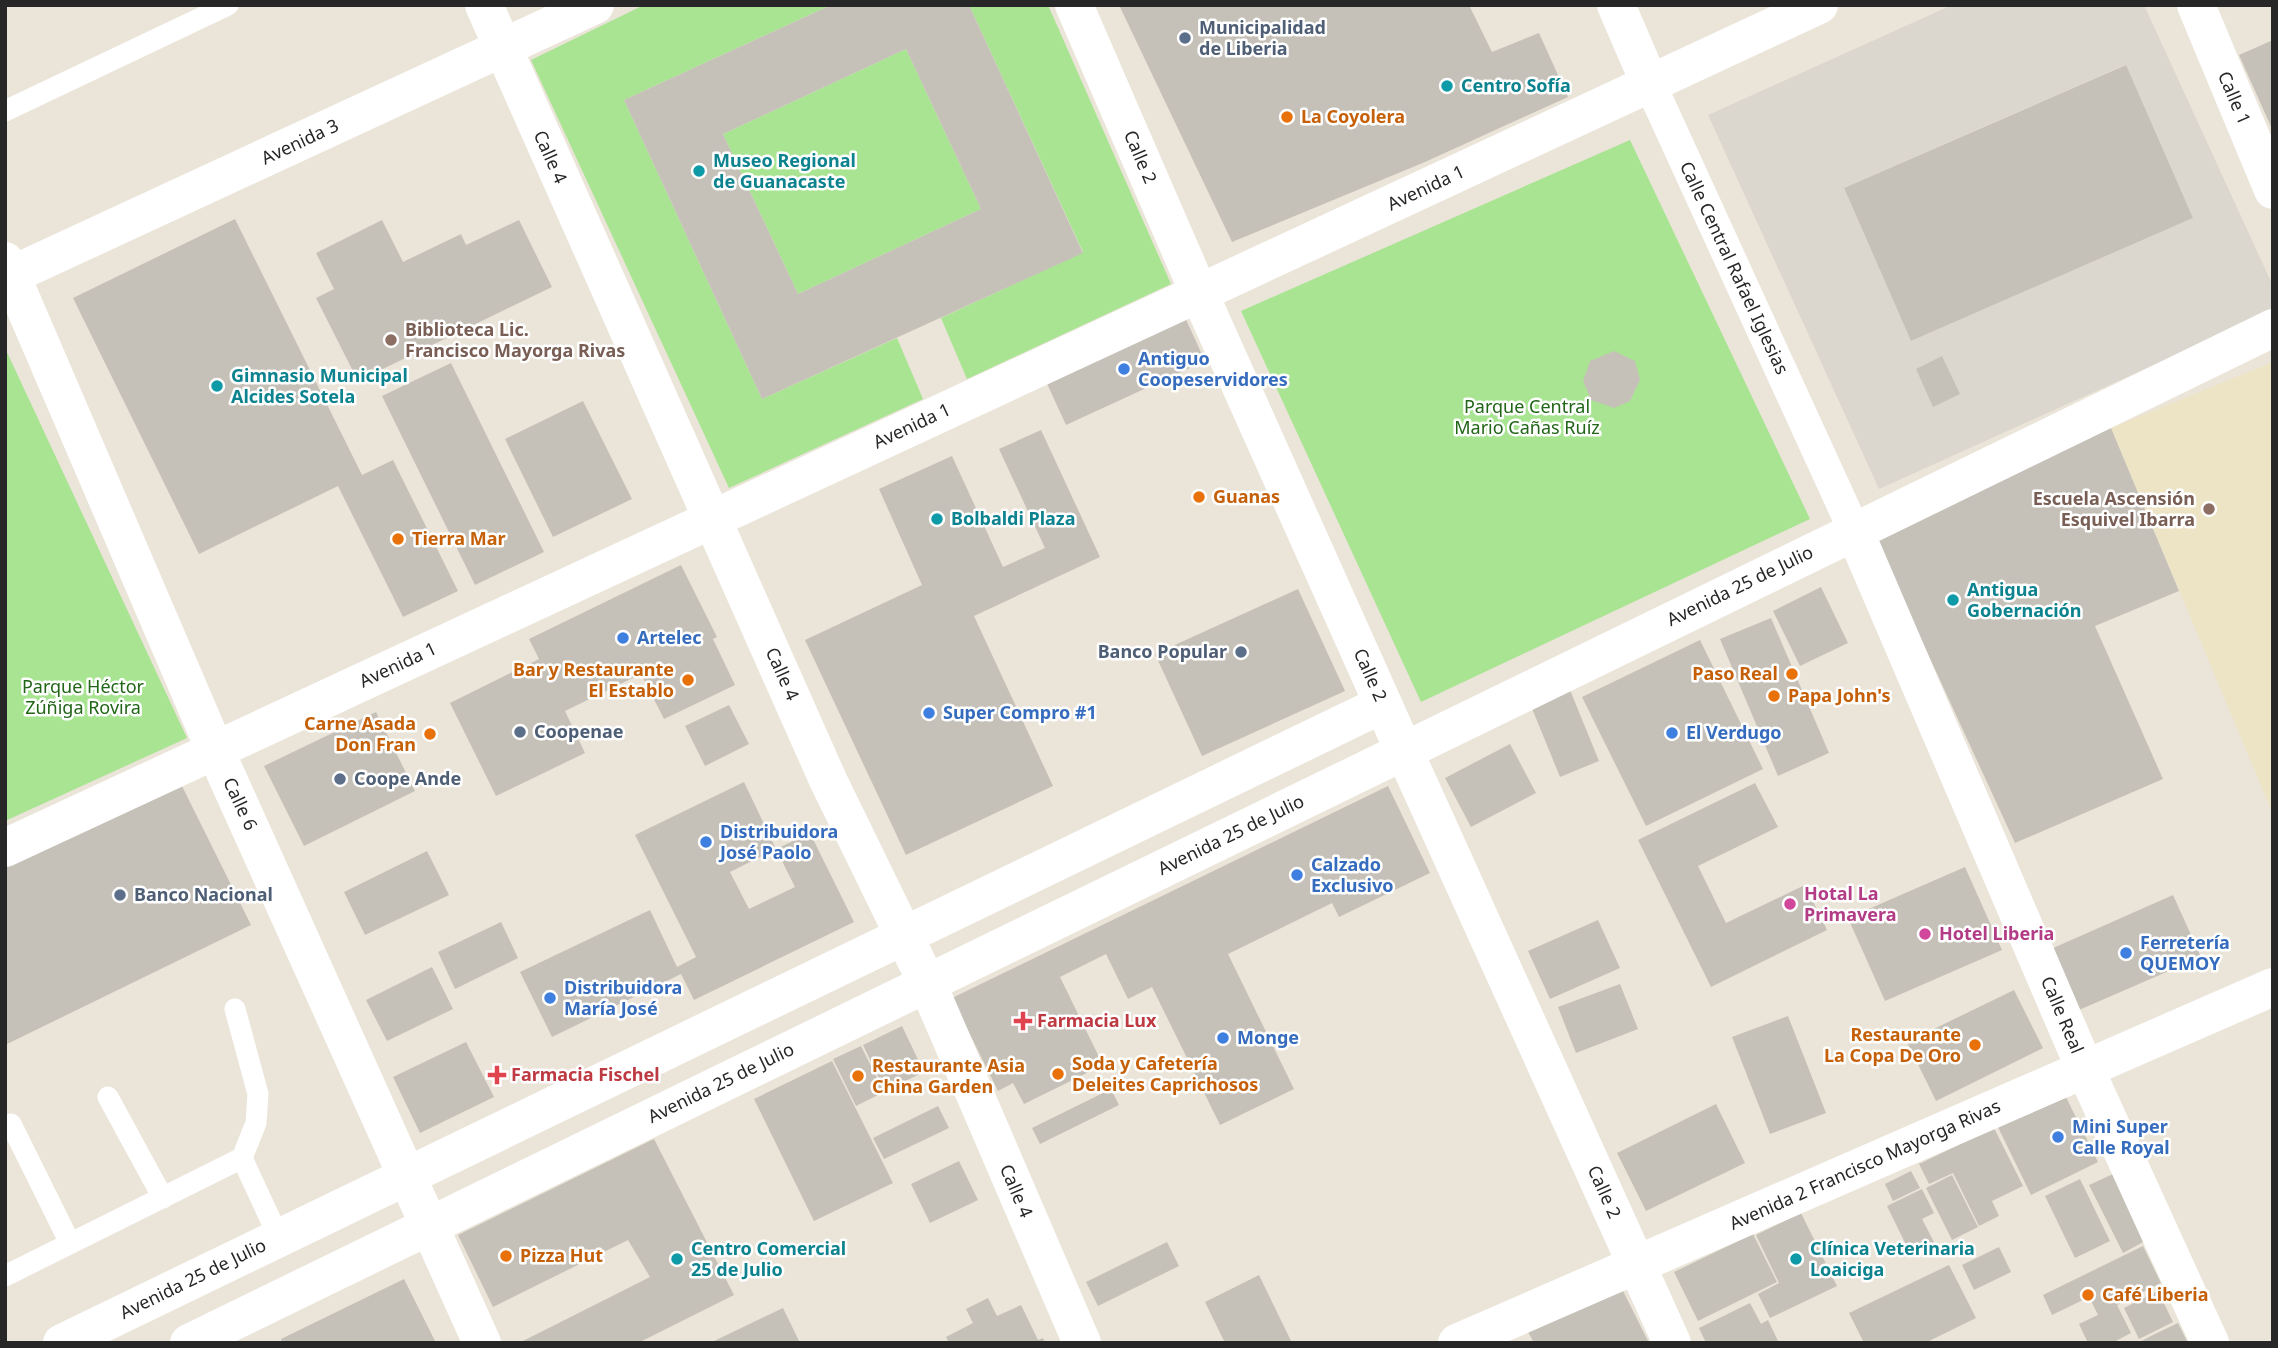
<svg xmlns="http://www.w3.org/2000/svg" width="2278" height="1348" font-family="'Noto Sans',sans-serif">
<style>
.education{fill:#ede4c6}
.green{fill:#a8e492}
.plaza{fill:#dbd7cf;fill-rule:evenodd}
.building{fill:#c6c1b8;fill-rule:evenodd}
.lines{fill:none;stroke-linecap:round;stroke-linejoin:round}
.service{stroke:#fff;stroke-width:21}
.pedestrian{stroke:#fff;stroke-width:32}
.minor{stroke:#fff;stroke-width:38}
.tertiary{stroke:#fff;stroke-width:38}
.service-dot{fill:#5c6f8a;stroke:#fff;stroke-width:2.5}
.culture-dot{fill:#0f9aa8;stroke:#fff;stroke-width:2.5}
.food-dot{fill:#e8710a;stroke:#fff;stroke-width:2.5}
.education-dot{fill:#8d6e63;stroke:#fff;stroke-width:2.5}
.shop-dot{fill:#3f7fe0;stroke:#fff;stroke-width:2.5}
.hotel-dot{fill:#d1479c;stroke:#fff;stroke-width:2.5}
.health-dot{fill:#e0444e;stroke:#fff;stroke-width:2.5}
.labels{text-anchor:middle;stroke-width:5;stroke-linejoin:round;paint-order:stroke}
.service-label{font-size:18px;font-weight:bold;fill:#4e5e75;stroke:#fff;text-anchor:start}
.culture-label{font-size:18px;font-weight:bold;fill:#0d838f;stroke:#fff;text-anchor:start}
.street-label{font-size:18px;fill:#272727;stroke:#fff}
.food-label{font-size:18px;font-weight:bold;fill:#c56008;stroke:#fff;text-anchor:start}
.education-label{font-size:18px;font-weight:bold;fill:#785e54;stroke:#fff;text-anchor:start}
.shop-label{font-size:18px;font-weight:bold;fill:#366cbe;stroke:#fff;text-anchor:start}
.park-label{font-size:18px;fill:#216517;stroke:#fff}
.hotel-label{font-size:18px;font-weight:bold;fill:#b23c85;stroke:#fff;text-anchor:start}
.health-label{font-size:18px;font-weight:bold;fill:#be3a42;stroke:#fff;text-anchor:start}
</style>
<rect width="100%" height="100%" fill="#ebe4d8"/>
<path class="education" d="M2273,362V814L2111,428Z"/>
<path class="green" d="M644,5H831L624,100L762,399L897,338L923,399L729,488L531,60Z
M969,5H1048L1171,284L967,379L941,318L1083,252Z
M906,49L981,209L798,294L723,134Z
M1630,140L1810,519L1421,702L1241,311Z
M5,348L187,738L5,821Z"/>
<path class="plaza" d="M1952,5H2144L2273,286V311L1879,489L1708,115ZM2125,65L2193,218L1911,341L1844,188Z"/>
<path class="building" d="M831,5H969L1083,253L762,399L624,100ZM906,49L981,209L798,294L723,134Z
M1119,5H1469L1492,52L1539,33L1568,97L1425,162L1232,242Z
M2273,40V131L2239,55Z
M2126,65L2193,218L1911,341L1844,188Z
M235,219L362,475L393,460L458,591L403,617L338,486L199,554L73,298Z
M382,220L403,262L461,234L466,245L519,220L552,287L358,381L316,298L334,289L316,253Z
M1183,313L1205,361L1066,425L1044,377Z
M1614,351L1635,361L1640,380L1630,401L1614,408L1591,400L1583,381L1590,361Z
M1942,356L1960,394L1933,407L1916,369Z
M451,363L544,552L475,585L382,396Z
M583,401L632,499L553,537L505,439Z
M2111,428L2179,591L2095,626L2163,779L2015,843L1875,539Z
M1041,430L1100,557L974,616L1053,786L906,855L805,640L922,585L879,489L952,456L1003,567L1045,548L999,449Z
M681,565L717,637L713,639L735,685L664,719L641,674L565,711L585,753L496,796L450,703L539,659L529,639Z
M1821,587L1848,643L1800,666L1773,611Z
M1298,589L1345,691L1202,756L1155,654Z
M1771,618L1829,753L1778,776L1720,639Z
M1700,640L1763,769L1646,826L1582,697Z
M1570,690L1599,761L1560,777L1531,706Z
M729,705L749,744L705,766L685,726Z
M376,712L415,791L304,846L264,766Z
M1510,744L1536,793L1471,827L1445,778Z
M179,780L251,925L5,1045V864Z
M744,782L776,849L730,872L749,909L795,887L776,849L810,833L854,922L694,1000L681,974L552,1037L520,972L650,910L677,967L696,957L635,835Z
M1755,783L1778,827L1698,866L1726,923L1805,885L1827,930L1711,987L1638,840Z
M1388,786L1430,873L1339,917L1332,903L1228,954L1294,1089L1220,1125L1152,987L1128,999L1106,954L1060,977L1103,1065L1024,1104L1013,1083L998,1091L952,998Z
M427,851L449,895L365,935L344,892Z
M1965,867L2002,950L1885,1001L1848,918Z
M2173,895L2201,957L2079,1010L2051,949Z
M1598,920L1620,968L1550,999L1528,951Z
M501,922L518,958L455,989L438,952Z
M432,967L453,1009L387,1041L366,1000Z
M1620,984L1638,1029L1576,1053L1558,1007Z
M2014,990L2043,1048L1936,1101L1907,1042Z
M1788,1016L1826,1113L1770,1134L1732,1037Z
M902,1026L924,1072L885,1091L863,1045Z
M466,1042L494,1097L420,1133L393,1077Z
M861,1046L884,1092L856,1106L833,1059Z
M832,1061L893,1183L814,1221L754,1099Z
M1111,1089L1119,1105L1040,1144L1032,1128Z
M2063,1091L2098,1162L2031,1195L1996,1123Z
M1716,1104L1745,1163L1646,1211L1617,1153Z
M938,1106L949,1128L884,1159L873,1138Z
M1994,1128L2023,1186L1992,1201L1999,1216L1979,1226L1953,1173L1929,1184L1919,1164Z
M654,1139L734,1295L638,1343H519L650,1277L628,1240L493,1307L458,1235Z
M959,1161L978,1200L930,1223L911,1184Z
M1911,1171L1920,1188L1893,1201L1885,1184Z
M2113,1174L2145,1241L2123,1253L2089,1185Z
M1952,1175L1978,1227L1952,1240L1926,1188Z
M2080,1179L2110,1241L2075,1258L2045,1196Z
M1922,1189L1934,1213L1922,1219L1934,1242L1910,1253L1887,1206Z
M1801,1213L1837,1286L1770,1318L1758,1294L1779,1283L1756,1235Z
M1753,1234L1777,1282L1698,1321L1674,1272Z
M1167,1242L1179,1266L1098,1306L1086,1282Z
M2143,1246L2161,1283L2117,1305L2131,1333L2112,1343H2088L2079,1324L2098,1315L2089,1297L2052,1315L2043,1295Z
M1999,1247L2011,1272L1974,1290L1962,1265Z
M1949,1265L1976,1318L1925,1343H1864L1849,1313Z
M1259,1275L1292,1343H1225L1205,1302Z
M404,1279L436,1343H282L281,1339Z
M1621,1287L1649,1343H1534L1528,1332Z
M2158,1291L2173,1322L2139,1339L2124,1308Z
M988,1298L997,1316L1021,1305L1038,1340L1043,1338L1045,1343H949L946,1337L973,1323L966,1309Z
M1750,1303L1761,1324L1768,1320L1779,1343H1706L1699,1328Z
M783,1308L800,1343H710Z
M2178,1323L2188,1343H2138L2149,1337Z"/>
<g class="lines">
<path class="service" d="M5,111L228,5
M108,1097L163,1198
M11,1124L70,1243
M242,1158L279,1238
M5,1276L242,1158L256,1123L258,1094L235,1009"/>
<path class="pedestrian" d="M1650,84L1854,530"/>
<path class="minor" d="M484,5L828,780L927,983L1082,1343
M1074,5L1199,293L1383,704
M1616,5L1650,84
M2196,5L2273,190
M5,261L215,750L482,1343
M5,278L595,5
M1404,751L1672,1343
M1457,1343L2273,987"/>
<path class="tertiary" d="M1854,530L2085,1069L2210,1343
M5,848L1819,5
M62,1343L1383,704L1404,751
M189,1343L2273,328"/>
</g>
<g class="service-dot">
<circle cx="1185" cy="38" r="7"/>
<circle cx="1241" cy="652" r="7"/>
<circle cx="520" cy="732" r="7"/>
<circle cx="340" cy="779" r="7"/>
<circle cx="120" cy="895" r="7"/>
</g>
<g class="culture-dot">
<circle cx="1447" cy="86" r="7"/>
<circle cx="699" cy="171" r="7"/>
<circle cx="217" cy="386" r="7"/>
<circle cx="937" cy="519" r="7"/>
<circle cx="1953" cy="600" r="7"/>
<circle cx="677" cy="1259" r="7"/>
<circle cx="1796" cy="1259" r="7"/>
</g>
<g class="food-dot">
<circle cx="1287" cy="117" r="7"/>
<circle cx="1199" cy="497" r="7"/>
<circle cx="398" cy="539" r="7"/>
<circle cx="1792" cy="674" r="7"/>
<circle cx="688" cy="680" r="7"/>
<circle cx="1774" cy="696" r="7"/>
<circle cx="430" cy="734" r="7"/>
<circle cx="1975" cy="1045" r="7"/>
<circle cx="1058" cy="1074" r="7"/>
<circle cx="858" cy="1076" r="7"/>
<circle cx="506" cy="1256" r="7"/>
<circle cx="2088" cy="1295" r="7"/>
</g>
<g class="education-dot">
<circle cx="391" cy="340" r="7"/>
<circle cx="2209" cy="509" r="7"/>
</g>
<g class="shop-dot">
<circle cx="1124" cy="369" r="7"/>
<circle cx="623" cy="638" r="7"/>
<circle cx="929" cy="713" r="7"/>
<circle cx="1672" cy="733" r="7"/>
<circle cx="706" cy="842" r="7"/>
<circle cx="1297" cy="875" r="7"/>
<circle cx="2126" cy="953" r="7"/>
<circle cx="550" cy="998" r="7"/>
<circle cx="1223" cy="1038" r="7"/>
<circle cx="2058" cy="1137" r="7"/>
</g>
<g class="hotel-dot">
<circle cx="1790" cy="904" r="7"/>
<circle cx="1925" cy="934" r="7"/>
</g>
<g class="health-dot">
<path d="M1019.5 1010.5h7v7h7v7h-7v7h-7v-7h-7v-7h7z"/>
<path d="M493.5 1064.5h7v7h7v7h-7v7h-7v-7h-7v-7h7z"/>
</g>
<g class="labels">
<g class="service-label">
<text x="1199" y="34">Municipalidad<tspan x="1199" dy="21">de Liberia</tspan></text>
<text x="1227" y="658" text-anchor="end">Banco Popular</text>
<text x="534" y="738">Coopenae</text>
<text x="354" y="785">Coope Ande</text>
<text x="134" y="901">Banco Nacional</text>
</g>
<g class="culture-label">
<text x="1461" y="92">Centro Sofía</text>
<text x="713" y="167">Museo Regional<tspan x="713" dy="21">de Guanacaste</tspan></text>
<text x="231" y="382">Gimnasio Municipal<tspan x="231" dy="21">Alcides Sotela</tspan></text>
<text x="951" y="525">Bolbaldi Plaza</text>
<text x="1967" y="596">Antigua<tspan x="1967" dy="21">Gobernación</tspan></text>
<text x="691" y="1255">Centro Comercial<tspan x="691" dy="21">25 de Julio</tspan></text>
<text x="1810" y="1255">Clínica Veterinaria<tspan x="1810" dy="21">Loaiciga</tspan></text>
</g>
<g class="street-label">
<text transform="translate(2234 98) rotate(67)" y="6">Calle 1</text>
<text transform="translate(300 142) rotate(-25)" y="6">Avenida 3</text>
<text transform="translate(550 157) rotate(66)" y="6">Calle 4</text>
<text transform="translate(1140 157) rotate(67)" y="6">Calle 2</text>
<text transform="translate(1426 188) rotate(-25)" y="6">Avenida 1</text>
<text transform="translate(1734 268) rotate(65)" y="6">Calle Central Rafael Iglesias</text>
<text transform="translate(912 426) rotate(-25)" y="6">Avenida 1</text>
<text transform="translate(1740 586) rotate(-26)" y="6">Avenida 25 de Julio</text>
<text transform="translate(398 665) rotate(-25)" y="6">Avenida 1</text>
<text transform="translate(782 674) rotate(66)" y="6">Calle 4</text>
<text transform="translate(1370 675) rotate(66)" y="6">Calle 2</text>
<text transform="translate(240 804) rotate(65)" y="6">Calle 6</text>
<text transform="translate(1231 835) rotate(-26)" y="6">Avenida 25 de Julio</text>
<text transform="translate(2062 1015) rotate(67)" y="6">Calle Real</text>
<text transform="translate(721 1083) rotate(-26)" y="6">Avenida 25 de Julio</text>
<text transform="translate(1865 1165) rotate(-24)" y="6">Avenida 2 Francisco Mayorga Rivas</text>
<text transform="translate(1016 1191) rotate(67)" y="6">Calle 4</text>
<text transform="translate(1604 1192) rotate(66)" y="6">Calle 2</text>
<text transform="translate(193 1279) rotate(-26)" y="6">Avenida 25 de Julio</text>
</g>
<g class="food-label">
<text x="1301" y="123">La Coyolera</text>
<text x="1213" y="503">Guanas</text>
<text x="412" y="545">Tierra Mar</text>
<text x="674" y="676" text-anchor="end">Bar y Restaurante<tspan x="674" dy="21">El Establo</tspan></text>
<text x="1778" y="680" text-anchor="end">Paso Real</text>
<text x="1788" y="702">Papa John's</text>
<text x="416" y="730" text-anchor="end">Carne Asada<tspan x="416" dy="21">Don Fran</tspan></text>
<text x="1961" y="1041" text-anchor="end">Restaurante<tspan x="1961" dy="21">La Copa De Oro</tspan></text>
<text x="1072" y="1070">Soda y Cafetería<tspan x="1072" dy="21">Deleites Caprichosos</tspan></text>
<text x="872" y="1072">Restaurante Asia<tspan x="872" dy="21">China Garden</tspan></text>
<text x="520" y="1262">Pizza Hut</text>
<text x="2102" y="1301">Café Liberia</text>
</g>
<g class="education-label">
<text x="405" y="336">Biblioteca Lic.<tspan x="405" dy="21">Francisco Mayorga Rivas</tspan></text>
<text x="2195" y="505" text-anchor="end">Escuela Ascensión<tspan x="2195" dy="21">Esquivel Ibarra</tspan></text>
</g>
<g class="shop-label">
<text x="1138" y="365">Antiguo<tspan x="1138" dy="21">Coopeservidores</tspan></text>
<text x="637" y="644">Artelec</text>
<text x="943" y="719">Super Compro #1</text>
<text x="1686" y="739">El Verdugo</text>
<text x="720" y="838">Distribuidora<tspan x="720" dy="21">José Paolo</tspan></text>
<text x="1311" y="871">Calzado<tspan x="1311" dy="21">Exclusivo</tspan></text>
<text x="2140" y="949">Ferretería<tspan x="2140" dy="21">QUEMOY</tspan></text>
<text x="564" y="994">Distribuidora<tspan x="564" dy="21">María José</tspan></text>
<text x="1237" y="1044">Monge</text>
<text x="2072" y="1133">Mini Super<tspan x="2072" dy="21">Calle Royal</tspan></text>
</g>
<g class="park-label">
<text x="1527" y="413">Parque Central<tspan x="1527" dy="21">Mario Cañas Ruíz</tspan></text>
<text x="83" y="693">Parque Héctor<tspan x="83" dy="21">Zúñiga Rovira</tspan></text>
</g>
<g class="hotel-label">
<text x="1804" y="900">Hotal La<tspan x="1804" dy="21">Primavera</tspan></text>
<text x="1939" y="940">Hotel Liberia</text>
</g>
<g class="health-label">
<text x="1037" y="1027">Farmacia Lux</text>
<text x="511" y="1081">Farmacia Fischel</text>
</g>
</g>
<rect width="2278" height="1348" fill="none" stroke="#272727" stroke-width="14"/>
</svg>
